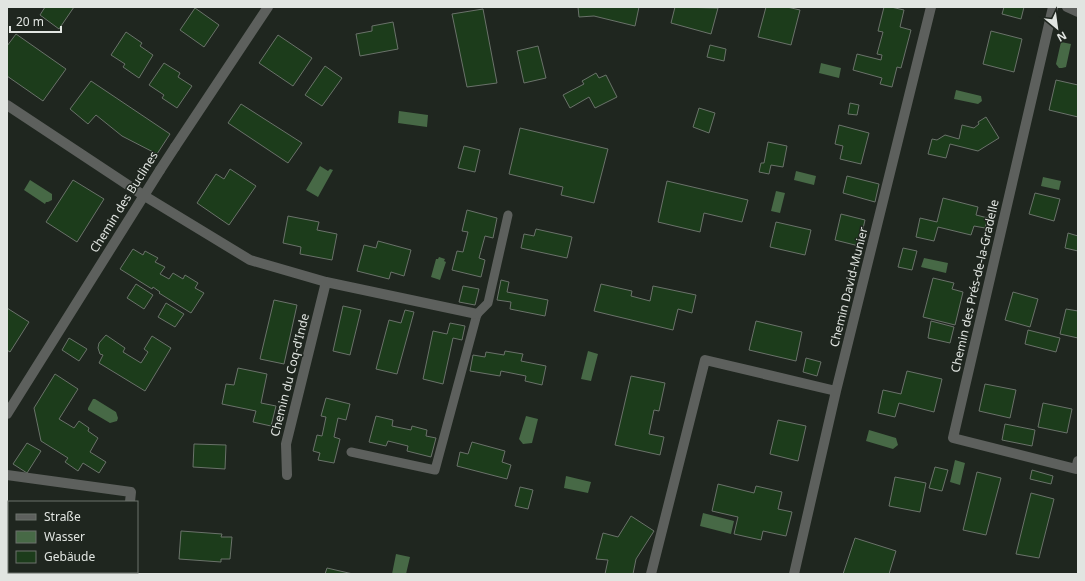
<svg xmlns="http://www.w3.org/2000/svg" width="1085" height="581" font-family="'Noto Sans',sans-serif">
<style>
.water{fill:#476946}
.building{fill:#1c3c1b;stroke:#6a726a}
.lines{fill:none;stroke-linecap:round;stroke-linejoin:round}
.service{stroke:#5d605d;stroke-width:9}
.pedestrian{stroke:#5d605d;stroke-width:10}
.minor{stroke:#5d605d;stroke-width:10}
.labels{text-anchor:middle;stroke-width:3;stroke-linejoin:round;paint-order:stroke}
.street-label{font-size:12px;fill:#e1e5e1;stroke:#1f261f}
</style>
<rect width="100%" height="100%" fill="#1f261f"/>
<path class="water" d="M1061,42L1071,44L1066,67L1062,68H1059L1056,64Z
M821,63L841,68L839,78L819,73Z
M956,90L981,96L982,101L978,104L954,99Z
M399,111L428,115L427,127L398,123Z
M320,166L328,171L330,169L333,170L318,197L306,190Z
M796,171L816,176L814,185L794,180Z
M1043,177L1061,181L1059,190L1041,186Z
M30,180L52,194V200L48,202H46L45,204L24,190Z
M776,191L785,193L780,213L771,211Z
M439,257L445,259L444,261L446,262L440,280L431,277L436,259H438Z
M924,258L948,263L946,273L921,267Z
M588,351L598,354L591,381L581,379Z
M93,399H95L116,412L118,418L117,421L110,423L88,410V408Z
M526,416L538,419L532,443L523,444L519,439Z
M869,430L896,438L898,445L893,449L866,441Z
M955,460L965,463L960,485L950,482Z
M566,476L591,482L588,493L564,488Z
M703,513L734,521L731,534L700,526Z
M396,554L410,557L406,574H392Z"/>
<path class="building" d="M45,7H74L59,29L40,15Z
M578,7H639L635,26L594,16L579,17Z
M675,7L718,8L711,34L671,23Z
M766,7H787L800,10L791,45L758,37Z
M884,7H891L904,10L900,27L911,30L901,68L897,67L892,87L880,84L882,78L853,70L857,54L881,60L882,55L877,54L883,32L878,31Z
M1004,7H1024L1021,19L1002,14Z
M195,8L219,25L204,47L180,30Z
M483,9L497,83L467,87L452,14Z
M393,22L398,49L360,56L356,34L372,31V26Z
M991,31L1022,39L1014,72L983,64Z
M126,32L142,43L140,46L153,55L139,78L123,67L125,64L111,55Z
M16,34L66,69L43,101L7,76V46Z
M278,35L312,58L293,86L259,63Z
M710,45L726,49L724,61L707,57Z
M538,46L546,78L524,83L517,51Z
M164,63L180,73L178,77L192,86L177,108L162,98L164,95L149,85Z
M325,66L342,78L322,106L305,95Z
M596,73L599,78L606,75L617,97L595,108L589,97L570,108L563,95L584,84L582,81Z
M1056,80L1078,85V117L1049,110Z
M91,81L170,134L157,154L122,136L96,115L88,124L70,109Z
M850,103L859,105L857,115L848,114Z
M241,104L302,143L288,163L228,123Z
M699,108L715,113L709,133L693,127Z
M986,117L999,138L978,151L950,144L946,158L928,154L932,139L937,140L945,135L959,139L962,125L974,128L979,124L978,122Z
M839,125L869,133L861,164L840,159L843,146L835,144Z
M520,128L608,149L594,203L561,195L563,187L509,174Z
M768,142L787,146L783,167L771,165L769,174L759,172L761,163H764Z
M464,146L480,150L475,172L458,168Z
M230,169L256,186L229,225L197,203L216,174L224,179Z
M847,176L879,184L875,202L843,193Z
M73,180L104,199L77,242L46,222Z
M667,181L748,200L742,222L704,213L700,232L658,222Z
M1035,193L1060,199L1054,221L1029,214Z
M943,198L978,207L976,215L988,218L985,228L974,226L971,235L938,227L934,241L916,237L920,218L937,222Z
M467,210L497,218L493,238L485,236L479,258L485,260L481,277L452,270L457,251L463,252L468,232L462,231Z
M841,214L865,220L859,246L835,240Z
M288,216L319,222L317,230L337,234L332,260L300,254L301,247L283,243Z
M776,222L811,230L805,255L770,247Z
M536,229L572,237L567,258L521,248L524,234L534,236Z
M1068,233L1078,236V251L1065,248Z
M378,241L411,250L404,276L391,272L389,279L357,271L364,245L376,248Z
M903,248L917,251L912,270L898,267Z
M133,249L143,255L145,251L158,258L155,262L165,267L160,274L169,279L173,273L183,279L185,275L198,283L195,288L204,293L191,313L159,293L160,292L153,287L152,289L120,269Z
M933,278L954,283L952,289L963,292L955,325L923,317Z
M501,280L509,282L507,292L548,300L545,316L510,309L511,302L497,300Z
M136,284L153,295L144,309L127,298Z
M601,284L632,291L631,296L650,301L653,286L696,295L692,313L678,309L673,330L594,311Z
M463,286L479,289L475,305L459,302Z
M1013,292L1038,299L1030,327L1005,320Z
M274,300L297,305L284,364L260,359Z
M166,303L184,314L175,327L158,317Z
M343,306L361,310L350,355L333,351Z
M7,308L29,322L10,352L7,350Z
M1066,309L1078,311V338L1060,334Z
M405,310L414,312L397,374L376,369L389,320L401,323Z
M756,321L802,332L796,361L749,350Z
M931,321L954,327L950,343L928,338Z
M450,323L465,326L462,340L453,338L443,384L423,379L433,331L447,334Z
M1028,330L1060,338L1056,352L1025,344Z
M106,335L125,348L123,352L141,363L148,352L144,349L152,336L171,348L145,391L99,363L103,355L100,354L98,348L99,343Z
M69,338L87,349L79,361L62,350Z
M505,351L523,354L521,361L546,366L542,385L525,381L526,376L501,371L500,376L470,371L473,355L485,357L486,352L504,355Z
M806,358L821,362L817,376L803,372Z
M238,368L267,374L261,403L276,406L271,426L253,422L256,411L222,404L226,384L234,385Z
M907,371L942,379L934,412L899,403L895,417L878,413L883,390L901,394Z
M55,374L78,389L59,419L74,428L79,421L89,428L88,431L98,438L90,452L106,462L99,473L83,463L78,471L65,462L68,458L41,441L34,408Z
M631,376L665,383L659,411L654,410L649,434L664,437L660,455L615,445Z
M985,384L1016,390L1010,418L979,411Z
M326,398L350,404L346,420L338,418L334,437L340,439L334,463L318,460L320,453L313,451L317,435L322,436L326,417L321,416Z
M1043,403L1072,409L1067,433L1038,427Z
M376,416L393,420L392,426L411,430L412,426L427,430L426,436L436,438L431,457L407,451L408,446L388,441L386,446L369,442Z
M778,420L806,426L798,461L770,454Z
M1005,424L1035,430L1032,446L1002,440Z
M472,442L505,451L502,462L511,465L507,479L457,466L460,452L468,454Z
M27,443L41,451L27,473L13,464Z
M194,444L226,445L225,469L193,467Z
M935,467L948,470L942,491L929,488Z
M1032,470L1053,476L1051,484L1030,479Z
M977,472L1001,478L986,535L963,530Z
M895,477L926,483L920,512L889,506Z
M718,484L754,493L756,486L782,492L778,509L792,512L786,536L763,531L761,540L734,534L738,517L712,511Z
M520,487L533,490L528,509L515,506Z
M1031,493L1054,499L1039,558L1016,554Z
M631,516L654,531L636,559L633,574H605L608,560L596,559L603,533L618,537Z
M181,531L222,534L221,537H232L230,559H221V562L179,559Z
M855,538L896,551L889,574H843Z
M327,568L353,574H325Z"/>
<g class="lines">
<path class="service" d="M351,452L435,470L477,314L488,303L508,215"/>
<path class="pedestrian" d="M160,170L175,147"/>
<path class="minor" d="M1053,7L953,438L1076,469L1078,461
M1067,7L1078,12
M7,105L143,195L250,260L326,282L477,314
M175,147L268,7
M7,414L160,170
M7,475L131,492L130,502
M287,475L286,444L326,282
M125,574V572
M651,574L705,360L836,391
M794,574L836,391L931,7"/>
</g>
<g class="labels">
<g class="street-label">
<text transform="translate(124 202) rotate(-58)" y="4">Chemin des Buclines</text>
<text transform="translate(975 286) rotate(-77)" y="4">Chemin des Prés-de-la-Gradelle</text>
<text transform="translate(849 287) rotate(-76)" y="4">Chemin David-Munier</text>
<text transform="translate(290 375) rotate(-76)" y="4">Chemin du Coq-d'Inde</text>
</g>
</g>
<rect width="1085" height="581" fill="none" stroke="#e1e5e1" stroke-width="16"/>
<rect x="8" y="501" width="130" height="72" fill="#1f261f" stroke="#6d726d"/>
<rect x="16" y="514" width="20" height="6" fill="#5d605d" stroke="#6d726d"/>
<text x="44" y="521" font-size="12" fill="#e1e5e1">Straße</text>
<rect x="16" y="531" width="20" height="12" fill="#476946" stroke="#6d726d"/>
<text x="44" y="541" font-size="12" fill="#e1e5e1">Wasser</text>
<rect x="16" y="551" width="20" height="12" fill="#1c3c1b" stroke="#6d726d"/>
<text x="44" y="561" font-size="12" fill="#e1e5e1">Gebäude</text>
<g transform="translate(1057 28) rotate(151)" stroke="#1f261f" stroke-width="3" paint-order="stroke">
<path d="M0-3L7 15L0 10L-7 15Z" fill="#e1e5e1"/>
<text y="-6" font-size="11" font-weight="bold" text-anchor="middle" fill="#e1e5e1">N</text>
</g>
<path d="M10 26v6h51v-6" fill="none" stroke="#e1e5e1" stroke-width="2"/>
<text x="16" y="26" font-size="12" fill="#e1e5e1" stroke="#1f261f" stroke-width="3" paint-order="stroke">20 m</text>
</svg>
